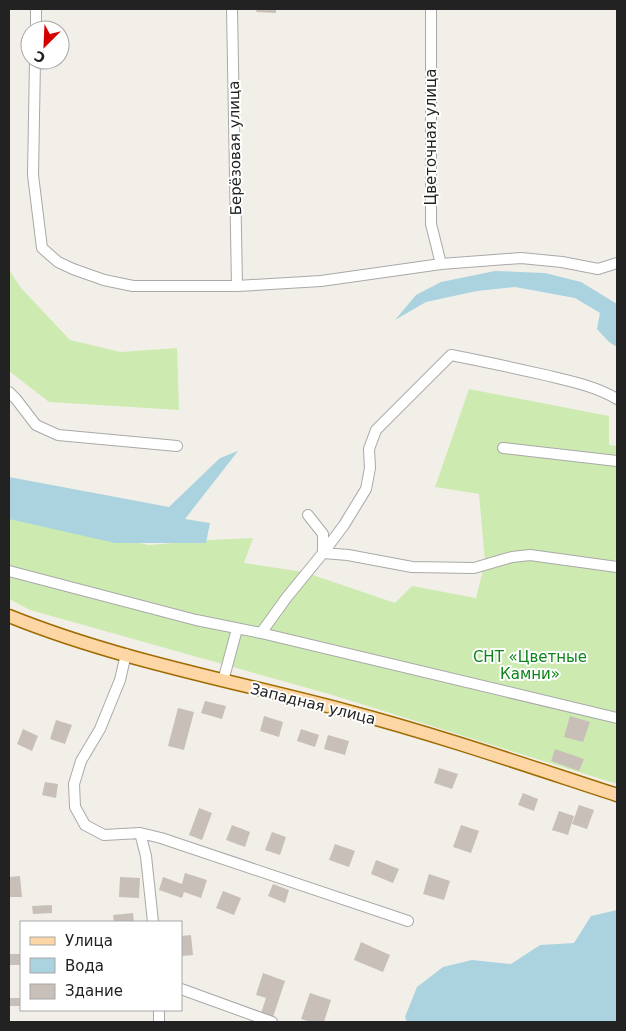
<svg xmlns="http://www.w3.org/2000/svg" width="626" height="1031" font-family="'DejaVu Sans',sans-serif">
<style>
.grass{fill:#cdebb0}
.water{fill:#aad3df}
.building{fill:#c7bfb8}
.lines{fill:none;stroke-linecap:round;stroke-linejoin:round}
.minor-casing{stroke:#a9a9a9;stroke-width:12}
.major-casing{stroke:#a06b00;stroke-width:15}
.minor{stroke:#fff;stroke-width:10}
.major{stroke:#fcd6a4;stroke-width:12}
.labels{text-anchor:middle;stroke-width:4;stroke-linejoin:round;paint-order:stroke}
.street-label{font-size:15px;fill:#222;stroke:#fff}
.park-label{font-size:15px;fill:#0c8416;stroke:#fff}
</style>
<rect width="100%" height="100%" fill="#f2efe9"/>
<path class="grass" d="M9,270L21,288L70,340L121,352L177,348L179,410L49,402L9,371Z
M469,389L609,416V445L617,446V784L329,694L30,610L9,599V516L149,545L210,540L253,538L244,563L304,572L395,603L412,586L476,598L485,562L479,494L435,487Z"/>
<path class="water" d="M495,271L545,273L581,282L617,304V347L609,342L597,329L600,313L575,298L515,287L477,291L426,302L395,320L416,295L441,282Z
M238,451L185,519L210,523L206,543H115L9,519V477L169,507L220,458Z
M617,910V1022H407L405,1017L417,987L443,967L472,960L511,964L540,945L574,943L591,916Z"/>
<path class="building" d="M257,9H276V13L256,12Z
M205,701L226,706L222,719L201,713Z
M178,708L194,712L184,750L168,746Z
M264,716L283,722L279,737L260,731Z
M570,716L590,722L583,742L564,737Z
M56,720L72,725L65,744L50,739Z
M23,729L38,736L32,751L17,744Z
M301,729L319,735L315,747L297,741Z
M328,735L349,741L345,755L324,749Z
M555,749L584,759L579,771L551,761Z
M439,768L458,774L452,789L434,783Z
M45,782L58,784L56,798L42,795Z
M523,793L538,799L534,811L518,805Z
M579,805L594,810L587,829L572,824Z
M199,808L212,813L202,840L189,835Z
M559,811L574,816L568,835L552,830Z
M232,825L250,832L245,847L226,840Z
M461,825L479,831L471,853L453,847Z
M272,832L286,837L280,855L265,850Z
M335,844L355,851L349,867L329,860Z
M376,860L399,869L393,883L371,874Z
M185,873L207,880L201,898L184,892L182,898L159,890L163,877L182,884Z
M429,874L450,881L444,900L423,894Z
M20,876L22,897H9V877Z
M120,877L140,878L139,898L119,897Z
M273,884L289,890L285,903L268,896Z
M223,891L241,898L234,915L216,908Z
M52,905V913L33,914L32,906Z
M133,913L134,922H114L113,915Z
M191,935L193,955L181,956V936Z
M361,942L390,955L383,972L354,960Z
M10,954H21V965H10Z
M263,973L285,981L273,1017L261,1013L266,998L256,995Z
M310,993L331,1000L324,1022H311L301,1019Z
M9,998H21V1006H9Z"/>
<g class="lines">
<g class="minor-casing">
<path id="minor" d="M232,9L237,286
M431,9V224L441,264
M36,30V9
M35,60L33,175L42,248L58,262L73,269L104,280L133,286H237L321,281L441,264L521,258L562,262L598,269L617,263
M9,392L16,399L36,425L58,435L177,446
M503,448L617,461
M308,515L323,534V553L344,525L366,489L370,468L369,449L376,430L451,355C482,361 514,368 545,375C570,381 595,386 617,399
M9,571L196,620L261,633L617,718
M261,633L287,597L323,553L348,555L412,567L474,568L512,557L530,555L617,567
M126,654L120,680L100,729L81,761L74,784L75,807L85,825L104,835L140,833L161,838L408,921
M223,681L237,629
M140,833L146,856L153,922
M181,989L272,1022
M159,1022V1010"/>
</g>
<g class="major-casing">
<path id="major" d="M9,616C118,660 234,681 347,711C438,735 528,766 617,795"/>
</g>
<use href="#minor" class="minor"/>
<use href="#major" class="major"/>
</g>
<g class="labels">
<g class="street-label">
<text transform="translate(431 137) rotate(-90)" y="5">Цветочная улица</text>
<text transform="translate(235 148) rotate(-91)" y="5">Берёзовая улица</text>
<text transform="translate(313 704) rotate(14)" y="5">Западная улица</text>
</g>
<g class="park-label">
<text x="530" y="662">СНТ «Цветные<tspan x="530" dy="17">Камни»</tspan></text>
</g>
</g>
<rect width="626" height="1031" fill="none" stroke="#222222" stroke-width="20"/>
<rect x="20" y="921" width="162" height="90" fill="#ffffff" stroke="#a7a7a7"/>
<rect x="30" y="937" width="25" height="8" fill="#fcd6a4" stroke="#a7a7a7"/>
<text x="65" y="946" font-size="15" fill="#222222">Улица</text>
<rect x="30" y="958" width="25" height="15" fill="#aad3df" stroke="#a7a7a7"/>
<text x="65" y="971" font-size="15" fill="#222222">Вода</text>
<rect x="30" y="984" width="25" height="15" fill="#c7bfb8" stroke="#a7a7a7"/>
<text x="65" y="996" font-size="15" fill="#222222">Здание</text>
<g transform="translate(45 45) rotate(204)"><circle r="24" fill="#ffffff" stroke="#a7a7a7"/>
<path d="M0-4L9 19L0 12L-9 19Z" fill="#d40000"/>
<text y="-8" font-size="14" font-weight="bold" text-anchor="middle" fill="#222222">С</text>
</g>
</svg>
